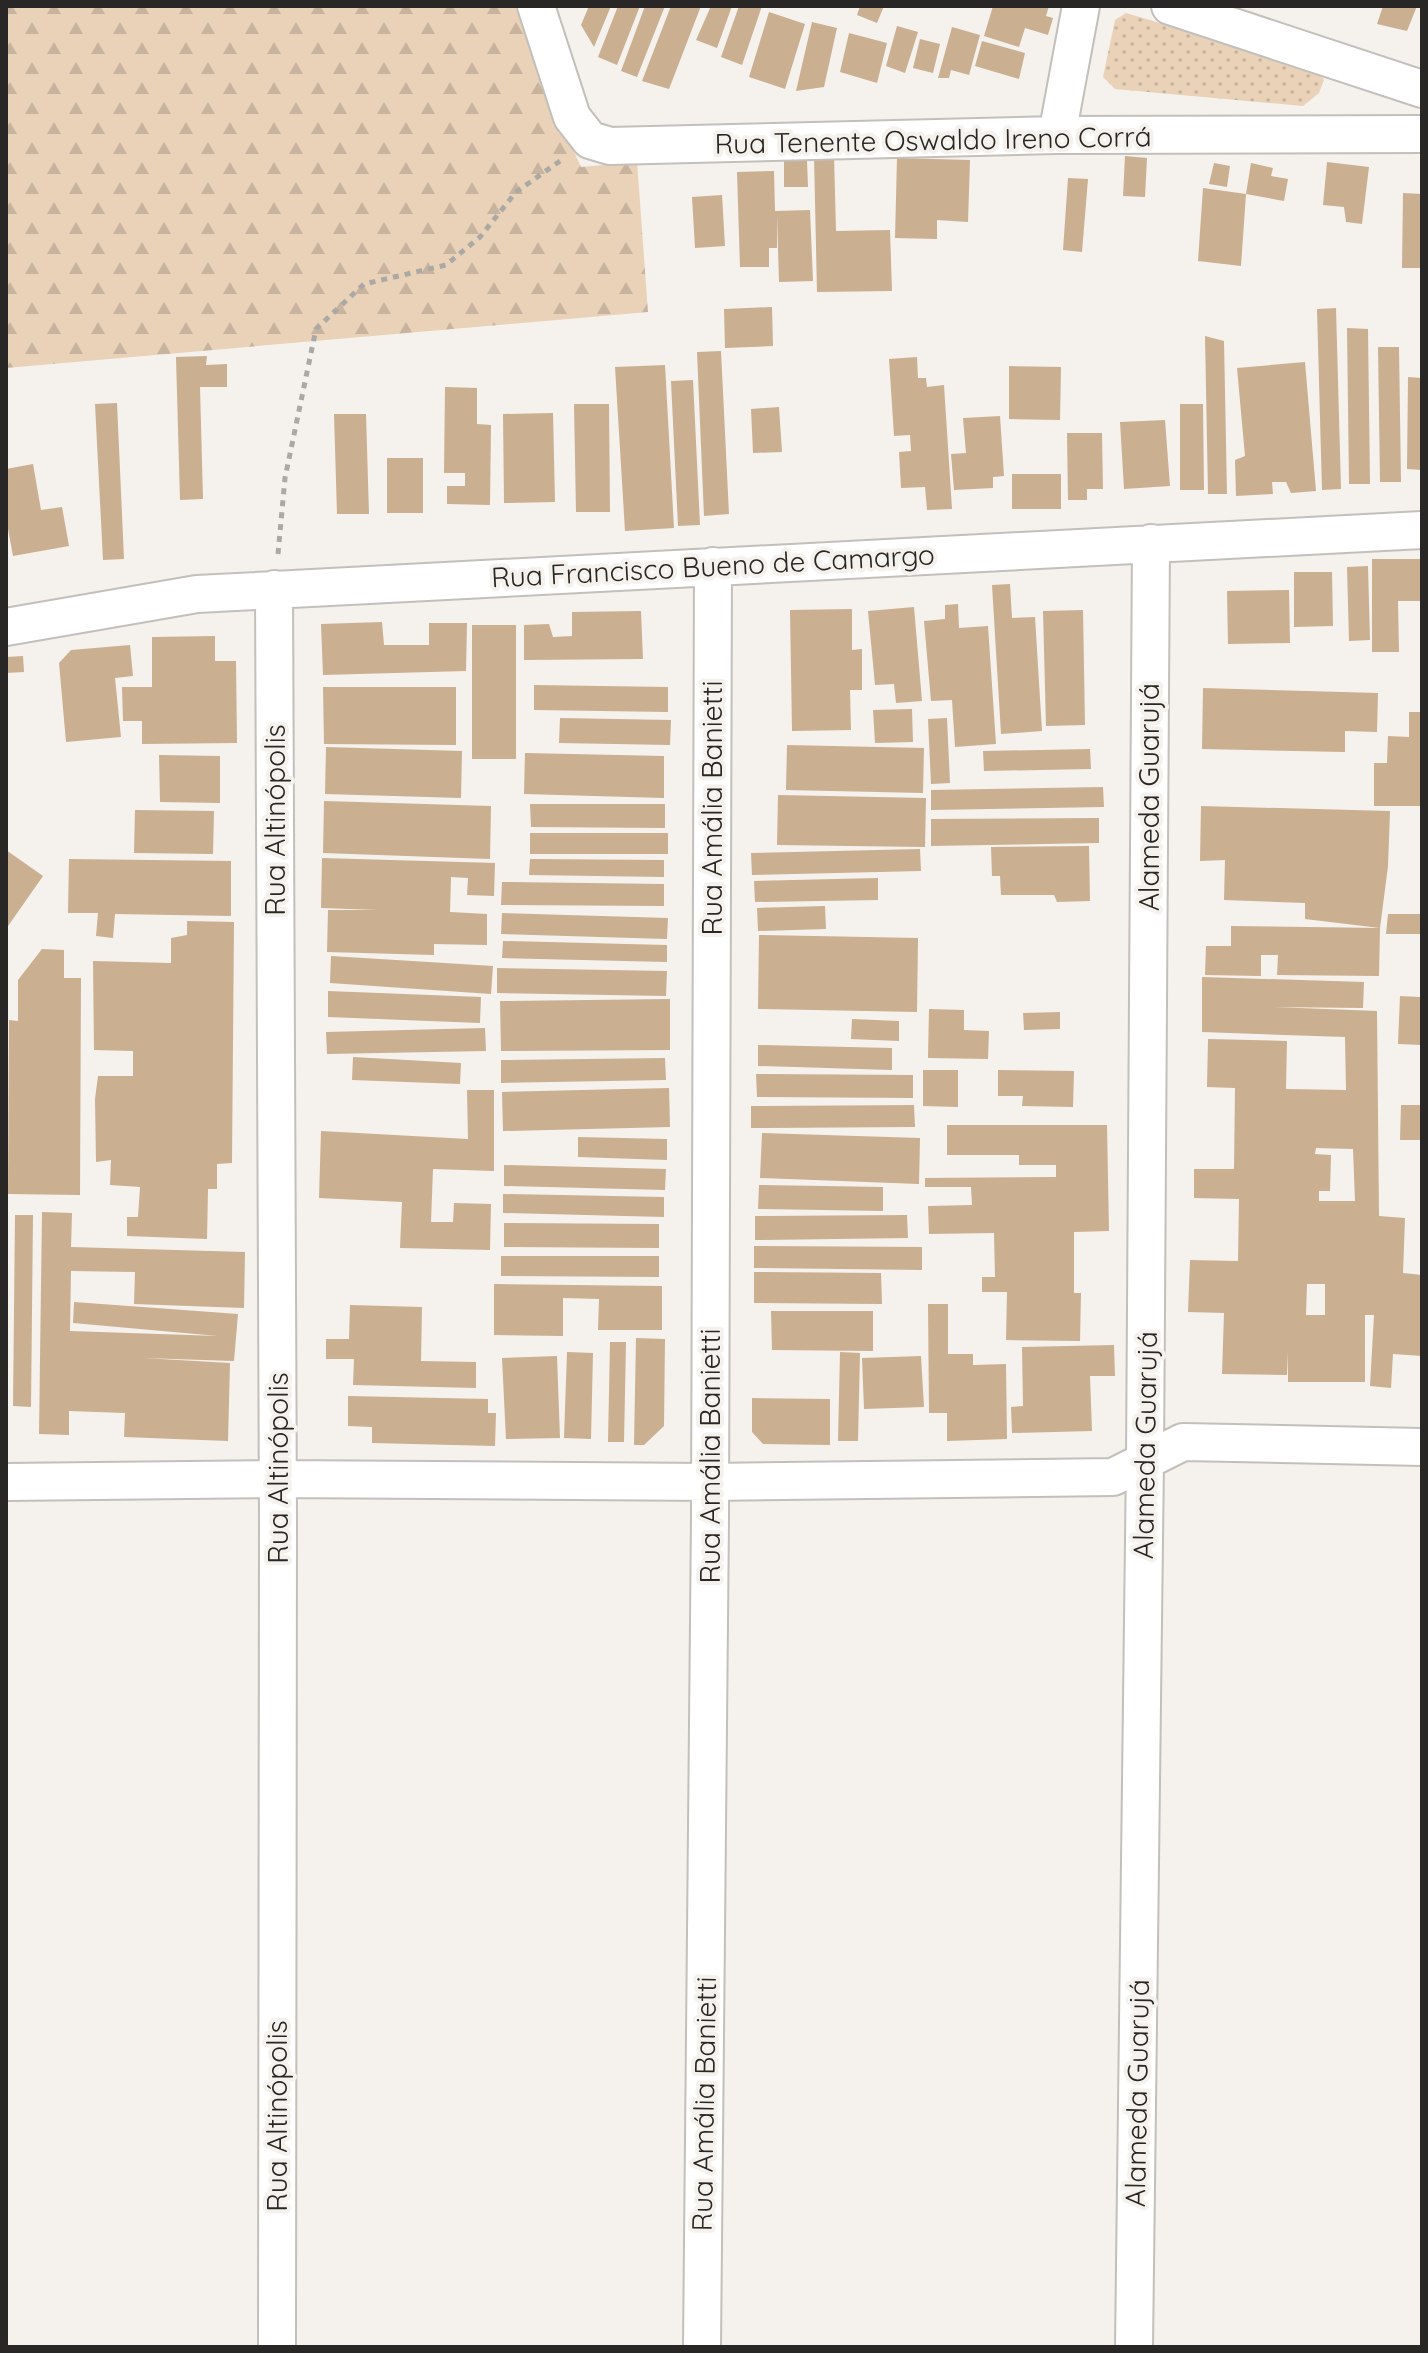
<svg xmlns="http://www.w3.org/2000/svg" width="1428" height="2353" font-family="Quicksand,sans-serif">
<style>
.forest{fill:url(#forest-firs)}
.park{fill:url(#park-dots)}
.building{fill:#caaf91;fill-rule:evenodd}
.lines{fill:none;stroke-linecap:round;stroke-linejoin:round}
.minor-casing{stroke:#c3bfba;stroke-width:40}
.path{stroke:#aca9a5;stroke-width:5;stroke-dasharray:6 6;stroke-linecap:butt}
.minor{stroke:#fff;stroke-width:36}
.labels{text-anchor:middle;stroke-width:8;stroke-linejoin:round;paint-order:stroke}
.street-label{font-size:28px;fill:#292726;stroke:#f5f1ec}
</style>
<defs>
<pattern id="forest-firs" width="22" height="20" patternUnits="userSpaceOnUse" patternTransform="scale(2)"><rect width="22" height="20" fill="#e9d2b8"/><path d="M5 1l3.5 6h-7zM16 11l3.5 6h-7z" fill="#c8b49e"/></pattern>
<pattern id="park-dots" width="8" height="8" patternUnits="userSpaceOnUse" patternTransform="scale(2)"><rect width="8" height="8" fill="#e9d2b8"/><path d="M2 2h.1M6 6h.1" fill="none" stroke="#c8b49e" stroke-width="1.8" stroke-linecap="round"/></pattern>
</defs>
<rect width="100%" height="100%" fill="#f5f1ec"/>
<path class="forest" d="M6,6H515L543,83L581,167L637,162L648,312L6,368Z"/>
<path class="park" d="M1126,13L1318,70L1324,80L1319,93L1303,106L1115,89L1103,77L1115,20Z"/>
<path class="building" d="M589,6H611L594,47L581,25Z
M618,6H640L617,65L598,57Z
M645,6H665L637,77L621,71Z
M671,6H701L669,89L642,81Z
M711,6H732L717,48L696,40Z
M739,6H762L742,65L721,57Z
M860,6H884L877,23L857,15Z
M993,6H1049L1046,16L1053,18L1048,35L1025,28L1019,47L984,36Z
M1383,6H1417L1407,31L1377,24Z
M769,12L805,24L785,89L749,77Z
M812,22L837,28L824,87L796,91Z
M897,26L918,32L905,73L886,66Z
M952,27L980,35L969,75L951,70L949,78H938Z
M849,33L887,43L877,83L840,72Z
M920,39L940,44L933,73L913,68Z
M982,41L1025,53L1019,79L975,66Z
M834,155L836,231L890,230L892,291L817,292L814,156Z
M1125,156L1147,158L1145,197L1123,196Z
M897,158L970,160L968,222L937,220V239L895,238Z
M784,161H807L808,187H784Z
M1327,162L1369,167L1362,224L1346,222L1344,207L1323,205Z
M1214,163L1230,166L1227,187L1209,184Z
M1251,163L1273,168L1271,176L1288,179L1284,201L1246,194L1241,266L1198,261L1203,188L1246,194Z
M774,171L775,211L810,210L813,281L779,282L777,214V248H769V267H740L737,172Z
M1068,178L1088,179L1082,252L1063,250Z
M1403,193L1422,194V268H1402Z
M722,195L725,246L695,248L692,197Z
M772,307L773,346L725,348L724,309Z
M1336,308L1341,489L1322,490L1317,309Z
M1347,328L1368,329L1370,484H1349Z
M1205,336L1224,341L1227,494H1208Z
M1378,347H1399L1401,482H1380Z
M721,351L729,514L704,516L697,352Z
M207,356L206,365L227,364V387H200L203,499L180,500L176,357Z
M917,357L918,378H926L927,387L944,385L952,509L927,510L925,487L901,488L899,452L911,451L910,435L894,436L889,359Z
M1305,362L1316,491L1291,493L1286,482H1272L1273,494L1236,496L1235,460L1245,456L1237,368Z
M665,365L674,528L625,531L615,367Z
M1009,366L1061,367L1060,420L1009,419Z
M1408,377L1422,378V470L1407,469Z
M693,380L700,525L678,526L671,381Z
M445,387L477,388V424L491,425L490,505L447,504V486H465V473H444Z
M117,403L124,559L103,560L95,404Z
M574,404H609L610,512H576Z
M1180,404H1203L1204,490H1180Z
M779,407L782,452L753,453L751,409Z
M553,413L555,502L504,503L503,414Z
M334,414H366L369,514H337Z
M1000,416L1004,476L993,477V488L954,490L951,454L966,453L963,418Z
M1165,420L1170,486L1124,489L1120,422Z
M1067,433H1102L1103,489H1087V500H1068Z
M387,458H423V513H387Z
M33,464L41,510L62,507L69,546L13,556L6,518V469Z
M1012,474H1061V509H1012Z
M1372,559H1422V601H1398L1399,652H1372Z
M1368,566L1370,640L1349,641L1347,567Z
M1294,572H1332L1333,626L1294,627Z
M1010,584L1012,618L1035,617L1042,731L1001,734L992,585Z
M1289,590L1290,643L1228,644L1227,591Z
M958,604L959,628L988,626L996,744L955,747L952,700L931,701L924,621L945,619V605Z
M914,607L922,701L896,703L894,684L875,685L868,611Z
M852,609V650L862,649V690H850L851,730L792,731L790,610Z
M1083,610L1085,725L1046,726L1043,611Z
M641,611L643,659L524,660V625L549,624L553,637L572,636V612Z
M382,622L384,645H429V623H467L466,671L323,675L321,624Z
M472,625H516V759H472Z
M215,636V661H236L237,743L142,744V721H123L122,687H152V637Z
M130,645L133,676L115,678L121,737L66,742L59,663L71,650Z
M23,656L24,672L6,673V657Z
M534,685L668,687V712L534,710Z
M323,687H456V745L324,744Z
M1203,688L1378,693L1377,732L1345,731V752L1202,749Z
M912,709L913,742L875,743L873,710Z
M1409,712H1422V806H1374V763H1387L1388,736L1409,737Z
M560,718L671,720L670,745L559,743Z
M947,718L950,783L931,784L928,719Z
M787,745L924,748L923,793L786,790Z
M326,747L462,751L461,798L325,794Z
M1090,749L1091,769L984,771L983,751Z
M525,753L664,756V798L524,794Z
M159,755L220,756V803L160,802Z
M1103,787L1104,807L931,810V790Z
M778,795L926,798L925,847L777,845Z
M324,801L491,806L490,859L323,853Z
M530,804H665V828L531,827Z
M1201,806L1390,811L1388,866L1380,928L1305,919V903L1224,900L1225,860L1200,861Z
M135,810L214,811L213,854L134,853Z
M1099,818V843L931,846V819Z
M530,833H668V854H530Z
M1089,846L1090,901L1057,902L1054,895H1001L1000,876H992L991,847Z
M920,849L921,871L752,875L751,853Z
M6,850L43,876L6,929Z
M322,858L495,863L494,896L467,895L468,878L451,877L450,912L487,914V945L434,944V955L327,952L328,910H378L321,908Z
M69,859L231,861V916L115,914L113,938L96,936L98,913H68Z
M530,859L664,860V877L529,875Z
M878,878V900L755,902L754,881Z
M502,882L664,884V906L501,905Z
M825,906L826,929L758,931L757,908Z
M502,913L668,918L667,939L501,934Z
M1388,914H1422V934H1386Z
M187,921L234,922L232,1163L217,1164V1189H208L207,1239L127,1236V1217H138L140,1187L110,1185L111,1160L96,1162L95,1099L98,1076H133V1051L94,1050L93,961L171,963V938L187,935Z
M1231,926L1380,928L1379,976L1277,975L1278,955H1261V976L1205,975L1206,946H1231Z
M759,935L918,938L917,1012L758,1009Z
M503,941L667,945V962L502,958Z
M42,949L64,950V978H81L80,1195L8,1194L9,1020L18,1021V980Z
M331,956L493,966L491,994L330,983Z
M497,968L667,971L666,996L497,993Z
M1202,977L1364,982L1363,1008L1274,1007L1377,1011L1379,1216L1405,1218L1403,1273L1422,1275V1356L1393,1354L1391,1388L1370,1386L1374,1315H1365V1382H1288V1352L1287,1375L1222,1374L1224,1313L1188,1312L1190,1260L1238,1261L1239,1199L1194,1198V1169H1234L1235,1088L1207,1087L1208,1039L1287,1041L1286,1089L1346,1090L1345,1037L1202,1032ZM1316,1148L1353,1149L1355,1201H1319V1191H1330L1331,1155L1315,1154ZM1307,1284H1325V1315H1306Z
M328,991L481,997L480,1023L328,1017Z
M1400,996L1420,997L1422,1045L1398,1044Z
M670,999V1050L501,1051L500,1001Z
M929,1009L964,1010V1030L989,1031L988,1059L928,1058Z
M1060,1012V1029L1024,1030L1023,1013Z
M852,1019L899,1021V1041L851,1039Z
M485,1028L486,1051L327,1054L326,1032Z
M758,1045L892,1048V1070L758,1066Z
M353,1057L461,1063L460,1084L352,1080Z
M665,1058L666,1080L501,1083V1060Z
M923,1070H958V1107L923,1106Z
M998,1070L1074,1071L1073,1107L1022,1106L1023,1096H998Z
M756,1074L913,1075V1098L757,1097Z
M669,1088L670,1127L503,1131L502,1092Z
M467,1090H494V1171L433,1169L431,1222H453L454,1203L491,1204L490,1250L400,1248L402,1202L319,1198L321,1131L468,1139Z
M914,1105L915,1127L751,1128V1106Z
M1401,1105H1422V1140H1400Z
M947,1125H1107L1109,1231L1074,1232V1293H1081L1080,1341L1006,1340L1007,1292H982V1277H995L994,1233L929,1234L928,1206L972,1205L971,1187H925V1178L1056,1177V1165H1019V1155H947Z
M762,1133L920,1138L919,1184L760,1178Z
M578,1137L667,1139V1160L578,1157Z
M504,1165L666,1169L665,1190L504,1186Z
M759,1185L883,1187V1211L758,1209Z
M503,1194L664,1197V1217L503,1213Z
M42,1212L72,1213L71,1247L245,1252L244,1308L134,1304L135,1272L71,1271L70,1331L218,1336L73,1323L74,1302L238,1314L234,1361L143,1358L230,1363L228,1441L124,1437L125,1413L69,1411V1435L39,1434Z
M15,1215H33L31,1407L13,1406Z
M907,1215L908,1238L755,1240V1216Z
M504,1223L659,1224V1248L504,1247Z
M754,1246L922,1247V1270L754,1268Z
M501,1256H659V1277L501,1276Z
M754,1272L881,1273L882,1304L754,1303Z
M494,1284L662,1286V1330H598L599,1299L563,1298V1336L494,1335Z
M928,1304H948V1354H973V1365L1006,1364L1007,1439L947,1441V1413H929Z
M350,1305L422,1307L421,1361L476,1362V1388L353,1385L354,1359H326V1339H349Z
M771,1311H873V1351L772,1350Z
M636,1338L665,1339L664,1426L644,1445H634Z
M610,1342H626L624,1442H608Z
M1114,1345L1115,1376H1090L1092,1431L1012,1433L1011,1407L1023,1406L1022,1347Z
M567,1352L593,1353L591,1439L564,1438Z
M840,1352L860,1353L858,1441H838Z
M557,1356L560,1438L506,1439L502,1358Z
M921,1356L924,1407L864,1409L862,1358Z
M348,1396L488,1399V1413H496L495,1446L372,1443V1427L348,1426Z
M752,1398L830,1399V1445L763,1444L752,1432Z"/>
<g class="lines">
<g class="minor-casing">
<path id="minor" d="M536,6L572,117L590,140L610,146L1057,135L1422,134
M1170,6L1422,89
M1057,135L1081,6
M274,589L278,1521L277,2347
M6,627L197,594L1422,530
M6,1482L278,1479L710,1482L1113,1477L1183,1442L1422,1447
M702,2347L710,1517L713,566
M1134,2347L1145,1460L1151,543"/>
</g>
<path class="path" d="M278,554L285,478L316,329L364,284L446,265L480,237L516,192L560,161"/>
<use href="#minor" class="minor"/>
</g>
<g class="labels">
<g class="street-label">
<text transform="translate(933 140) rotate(-1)" y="10">Rua Tenente Oswaldo Ireno Corrá</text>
<text transform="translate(713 566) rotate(-3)" y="10">Rua Francisco Bueno de Camargo</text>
<text transform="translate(1149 797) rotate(-90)" y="10">Alameda Guarujá</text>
<text transform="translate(712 808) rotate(-90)" y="10">Rua Amália Banietti</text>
<text transform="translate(275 820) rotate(-90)" y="10">Rua Altinópolis</text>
<text transform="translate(1145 1445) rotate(-89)" y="10">Alameda Guarujá</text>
<text transform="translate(710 1456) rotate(-90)" y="10">Rua Amália Banietti</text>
<text transform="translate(278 1468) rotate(-90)" y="10">Rua Altinópolis</text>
<text transform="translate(1137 2093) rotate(-89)" y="10">Alameda Guarujá</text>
<text transform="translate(704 2104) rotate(-89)" y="10">Rua Amália Banietti</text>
<text transform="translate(277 2116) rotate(-90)" y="10">Rua Altinópolis</text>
</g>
</g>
<rect width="1428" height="2353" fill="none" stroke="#292726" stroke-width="16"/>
</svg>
